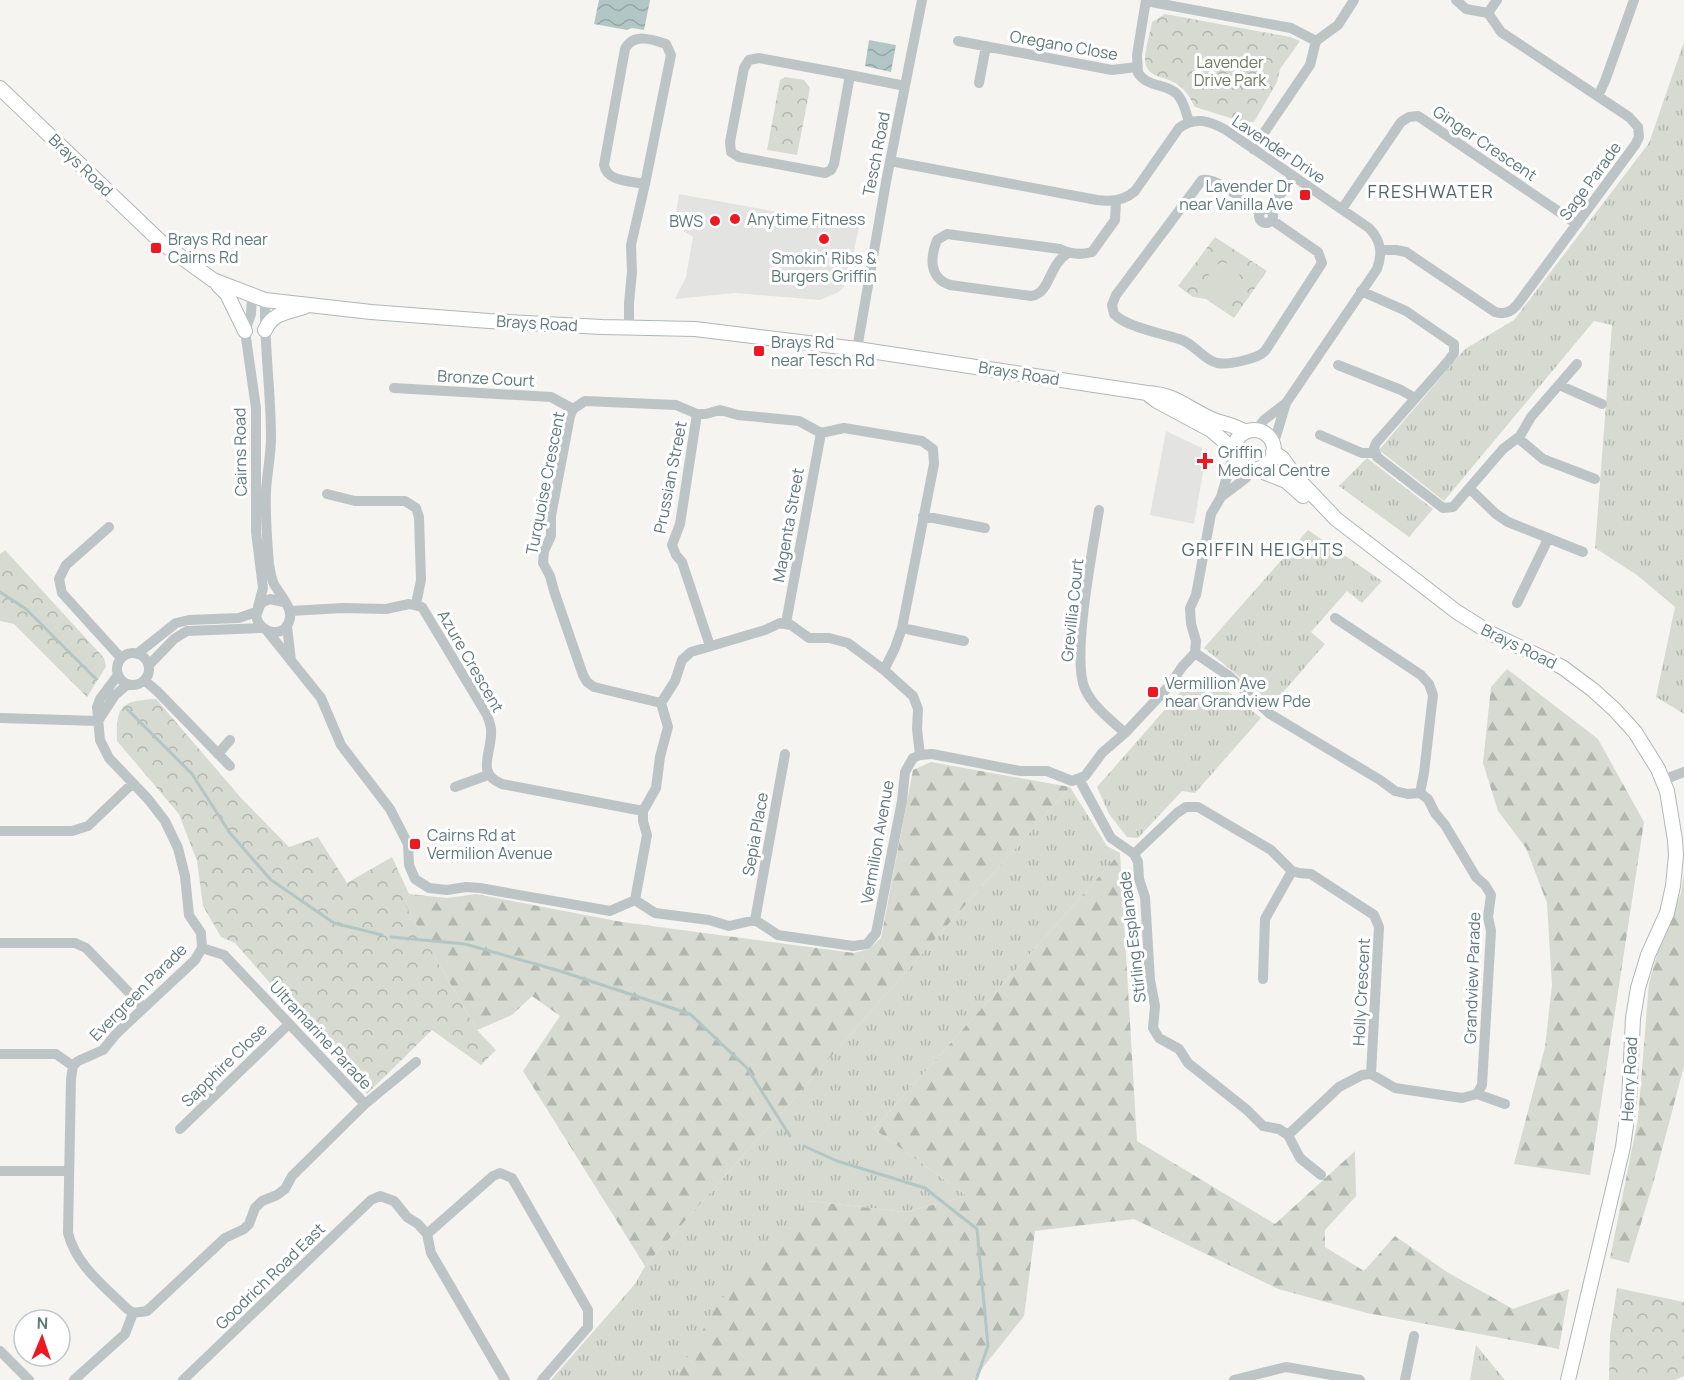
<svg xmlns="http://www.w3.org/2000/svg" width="1684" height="1380" font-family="Manrope,sans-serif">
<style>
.built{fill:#e3e4e2}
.grass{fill:url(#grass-tufts)}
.forest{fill:url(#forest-firs)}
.park{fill:url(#park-crowns)}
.garden{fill:#d6dad0}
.water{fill:url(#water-waves)}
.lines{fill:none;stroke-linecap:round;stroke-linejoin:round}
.stream{stroke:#b2c6c6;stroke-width:3}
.major-casing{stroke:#aeb7b8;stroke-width:16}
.minor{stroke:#bdc4c6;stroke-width:10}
.major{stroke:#fff;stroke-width:14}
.poi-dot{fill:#ee1822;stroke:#fff;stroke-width:2}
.labels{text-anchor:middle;stroke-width:6;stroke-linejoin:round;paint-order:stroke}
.street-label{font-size:16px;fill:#5e797e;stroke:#fff}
.park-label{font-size:16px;fill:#6d7b61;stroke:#fff}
.poi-label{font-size:16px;fill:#5e797e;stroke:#fff;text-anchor:start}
.neighbourhood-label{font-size:18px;letter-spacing:1.5px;fill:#506569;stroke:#fff}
</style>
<defs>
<pattern id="grass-tufts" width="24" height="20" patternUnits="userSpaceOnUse" patternTransform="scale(1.5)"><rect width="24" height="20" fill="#d6dad0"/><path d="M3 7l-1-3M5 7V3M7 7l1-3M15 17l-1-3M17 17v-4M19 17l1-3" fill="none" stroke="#b1b6ae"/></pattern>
<pattern id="forest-firs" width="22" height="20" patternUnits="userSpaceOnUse" patternTransform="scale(1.5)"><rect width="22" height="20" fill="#d6dad0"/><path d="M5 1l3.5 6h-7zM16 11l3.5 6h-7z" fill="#b1b6ae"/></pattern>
<pattern id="park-crowns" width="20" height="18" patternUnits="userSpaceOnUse" patternTransform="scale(1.5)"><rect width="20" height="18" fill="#d6dad0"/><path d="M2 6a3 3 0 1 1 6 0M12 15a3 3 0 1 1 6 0" fill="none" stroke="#b1b6ae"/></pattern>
<pattern id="water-waves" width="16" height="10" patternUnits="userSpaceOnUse" patternTransform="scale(1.5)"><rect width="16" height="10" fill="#b2c6c6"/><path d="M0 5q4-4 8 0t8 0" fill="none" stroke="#94a6a6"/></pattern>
</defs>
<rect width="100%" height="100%" fill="#f5f4f1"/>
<path class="built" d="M679,194L859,227L848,279L843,288L837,293L820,300L735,293L675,299L686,277L693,237L674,225Z
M1166,431L1202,448L1204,467L1194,524L1150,515Z"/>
<path class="grass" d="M1684,42V714L1656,697L1675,607L1637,575L1595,548L1612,325L1594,321L1444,501L1379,450L1465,349L1514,320L1649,143Z
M1367,458L1433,509L1409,537L1339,486Z
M1308,530L1382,581L1362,603L1347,591L1311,632L1325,644L1273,704L1204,648Z
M1190,681H1215L1261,718L1195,793L1182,791L1138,838L1127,837L1109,814L1097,787Z
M1070,787L1107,846L1120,853L874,1129L967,1196L905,1212L809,1201L678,1372L683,1380H551L635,1284L645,1266Z
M1476,1345L1505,1380H1470Z"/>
<path class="forest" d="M1507,669L1598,739L1644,822L1590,1175L1514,1164L1545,1047L1552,985L1547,903L1526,848L1498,811L1483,763L1491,687Z
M931,762L1070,787L645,1266L523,1071L560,1016L532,996L512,1015L477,1030L405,905L409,894L447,898L476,894L622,922L854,953L869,949L881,938L913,770Z
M1120,853L1137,1141L1275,1224L1355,1151L1356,1196L1325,1230V1247L1364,1271L1395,1236L1447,1272L1513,1309L1569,1289L1559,1349L1367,1313L1278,1289L1134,1219L1035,1231L1024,1316L973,1380H683L678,1373L719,1302L809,1201L905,1212L967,1196L874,1129Z
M1684,872V1066L1654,1180L1629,1263L1610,1258L1638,1119L1649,983L1658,951L1681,893Z"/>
<path class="park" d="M1165,14L1290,37L1300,41L1280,69L1277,82L1254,122H1243L1195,107C1190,98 1186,90 1177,84C1165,76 1146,78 1145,60C1145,48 1150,34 1152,22Z
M785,77L804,80L810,88L797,155L767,150L780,80Z
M1215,237L1267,271L1234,318L1206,299L1193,297L1178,286Z
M5,550L104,658L106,666L104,670L87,697L14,624L0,621V554Z
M156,699L242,799L289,847L318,837L347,883L392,857L409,894L405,905L477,1030L496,1050L481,1065L432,1030L367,1094L235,943L221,937L203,906L197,861L179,814L117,741C116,705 121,701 156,699Z
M1617,1288L1684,1302V1376L1675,1380H1609L1610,1336Z"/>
<path class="garden" d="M1208 279a16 16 0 1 1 32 0a16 16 0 1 1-32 0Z"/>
<path class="water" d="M599,0H650L644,30L632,28L627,30L594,24Z
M869,40L896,45L891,72L865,66Z"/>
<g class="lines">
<path class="stream" d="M0,592L26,609L96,679
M126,708L192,774L230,833L271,880L334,923L382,935
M391,937L465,944L560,971L690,1014L747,1068L790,1136
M804,1146L837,1161L925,1188L977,1229L988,1346L976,1380"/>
<g class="major-casing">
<path id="major" d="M0,88L162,243L213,280L265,300L371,312L489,321L602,327L695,329L857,349L1147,393C1176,394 1189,410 1214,420C1224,424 1236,425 1245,432
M218,285L227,294L245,331
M265,330C272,313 288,312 304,307
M1149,395L1157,401L1211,430L1234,450
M1234 450a20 20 0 1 1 40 0a20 20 0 1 1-40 0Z
M1273,452L1282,458L1296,477L1336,519L1457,612L1492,634L1562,667L1593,690L1615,710L1635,732L1658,769L1667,791L1675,840L1676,855L1673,886L1667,913L1648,955L1638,988L1633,1018L1629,1102L1623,1147L1568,1380
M1260,468L1266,473L1286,481L1303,496"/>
</g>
<path class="minor" d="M1146,0L1137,55L1138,73C1148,88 1166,83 1177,94C1184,101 1186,113 1189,122
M1146,1L1291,28L1316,41
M1488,13L1497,0
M958,41L1112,70L1137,67
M850,75L759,58L749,60L744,68L730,142L731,152L739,157L825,173L831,170L834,164L850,75L905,86
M979,83L986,46
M1598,96L1605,81L1634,0
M1253,149L1310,65L1316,41L1338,25L1354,0
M890,161L1097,200C1111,202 1124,201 1135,191L1179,128C1195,116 1210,121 1226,130L1369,228C1381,240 1383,253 1377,269L1286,403L1276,436L1271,441
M1342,209L1401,122L1409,117L1418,116L1577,224
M1259 216a7 7 0 1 1 14 0a7 7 0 1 1-14 0Z
M1270,210L1293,176
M1260,212C1247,203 1216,176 1202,180L1116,295L1112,305L1114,314C1126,327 1164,334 1182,340C1195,345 1204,360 1217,363C1228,365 1258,359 1265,351L1322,263L1318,252L1272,220
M1381,250H1396L1406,252L1495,312C1504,315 1511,312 1517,305L1635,145L1639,137L1638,127L1629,117L1501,32L1488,13L1466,9L1456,0
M1068,253C1048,265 1051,293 1031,296L950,285C929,278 930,258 937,240L947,234L1060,249C1070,254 1082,255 1092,252L1115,220L1116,201
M1361,291L1406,311L1454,344V353L1449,360L1376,443L1374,448L1377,457L1443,508L1453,507L1503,449L1520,436L1531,417L1577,364
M252,296L251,314L245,331L256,408V532L263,588L258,607
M265,300C264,346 271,391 271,437C271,455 267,473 266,491C265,515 267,540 269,564C270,570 271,576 273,582C278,593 292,606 290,618C286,639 260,635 256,616L261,603L270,599L284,602
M629,327V303L632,272L631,245L645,184C631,181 607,182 604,165L625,49C633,33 652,39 666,44L671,55L645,184
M857,349L886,182L922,0
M1338,365L1401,390L1415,398
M1559,385L1602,404
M394,388L551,397L573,409
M697,414L680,524L672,545L676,555L682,562L710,646
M1256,430L1264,420L1286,403
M1320,435L1362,453H1374
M1518,438L1543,459L1595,479
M1470,489L1496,514L1508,522L1583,552
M327,494L355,501H405L416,508L419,517L421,580L416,604
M1221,497L1231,463L1235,457
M1099,510C1093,548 1071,658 1085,689C1093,707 1111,720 1125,733
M923,516L985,528
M109,527L66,565L59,579L62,593L121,658
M1517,603L1548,539
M290,611L343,608L386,609L409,604L422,607L487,715C489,721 492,727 491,734C491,754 476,774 502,784L643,811
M1335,618L1421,675L1429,684L1433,695L1424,773L1420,793
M786,623L821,433
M287,626L291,661
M902,628L964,641
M268,632L321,698L341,745L390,809L408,844L409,865L415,879L429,888L447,890L466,887L480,888L610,911L635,900L655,913L709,920L729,926L755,920L778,935L853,946L867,944L876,933L902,801L905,772L913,758L920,755L932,754L1020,771H1047L1072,781L1085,776L1102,753L1125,733L1170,685L1182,667L1195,653L1196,641L1191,624L1190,608L1196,595L1211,514L1221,497L1246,478L1252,469
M117 669a16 16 0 1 1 32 0a16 16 0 1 1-32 0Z
M1195,653L1229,676L1270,714L1380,780L1395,791L1408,794L1420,793L1428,799L1435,813L1445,825L1476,877L1485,885L1491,895L1488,917L1491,931L1482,1085L1477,1094L1462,1098L1395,1088L1371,1074L1362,1075L1339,1087L1288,1135
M137,654L176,623L189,620L239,618L256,612
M149,665L174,639L187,631L261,628
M118,675L100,699L97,707L100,740L109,758L148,799L165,821L178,848L185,876L189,915L201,933L202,948L195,960L116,1034L103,1050L78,1061L73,1066L71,1079L68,1233C76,1265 104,1286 126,1308L133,1313
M145,681L157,691L230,766
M661,703L594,687L587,682L583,675L554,591L550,576L543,563L544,551L551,536V516L570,416L573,409L585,401L676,405L697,414H706L720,410L738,415L799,421L821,433L844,428L922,441L933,449L934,464L902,628L895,648L884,670
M1,718L98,721
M98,721L115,695L127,685
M218,754L230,740
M1079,779L1111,838L1134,854L1138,862L1139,879L1145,897L1150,980L1155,1006L1153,1028L1159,1038L1179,1049L1188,1063L1247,1110L1263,1126L1279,1129L1288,1135L1300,1158L1321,1175
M1663,780L1684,772
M455,787L488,775
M0,831H72L88,826L133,783
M1134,854L1177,813L1186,807H1198L1271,850L1292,871L1299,873L1311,874L1374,915L1379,927L1371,1074
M635,900L647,835L643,821V811L656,788L660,757L668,727L661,703L675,681L682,660L691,652L765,630L780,623L791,625L809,638H829L848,643L884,670L913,696L918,709L917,729L920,755
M755,920L785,754
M0,943H75L86,948L144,1008
M1263,979L1265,919L1292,871
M0,1054H56L73,1066
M1477,1094L1505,1104
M365,1104L416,1062
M180,1129L289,1024
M0,1171H69
M427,1234L493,1176L500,1173L512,1178L588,1310V1327L542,1380
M133,1313L147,1311L225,1238L244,1229L249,1224L255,1208L262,1201L277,1195L285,1189L292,1176L365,1104L224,955L202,948
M0,1351L29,1380
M74,1380L125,1334L133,1313
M183,1380L371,1200L380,1196L394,1201L407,1217L418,1224L427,1234L431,1253L505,1380
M1234,1380L1286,1367L1360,1380
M1405,1380L1414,1336"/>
<use href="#major" class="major"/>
</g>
<g class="poi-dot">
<rect x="1299" y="189" width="12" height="12" rx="3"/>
<circle cx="735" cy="219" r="6"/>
<circle cx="715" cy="221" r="6"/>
<circle cx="824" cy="239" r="6"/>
<rect x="150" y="242" width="12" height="12" rx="3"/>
<rect x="753" y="345" width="12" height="12" rx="3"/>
<path d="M1202 452h6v6h6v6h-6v6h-6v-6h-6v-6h6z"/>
<rect x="1147" y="686" width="12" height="12" rx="3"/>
<rect x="409" y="838" width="12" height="12" rx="3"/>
</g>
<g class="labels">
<g class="street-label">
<text transform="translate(1064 45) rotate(10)" y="6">Oregano Close</text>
<text transform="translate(1485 143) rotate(34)" y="6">Ginger Crescent</text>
<text transform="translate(1279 149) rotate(34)" y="6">Lavender Drive</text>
<text transform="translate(876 154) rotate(-79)" y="6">Tesch Road</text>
<text transform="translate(81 165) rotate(44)" y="6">Brays Road</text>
<text transform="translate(1590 181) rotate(-54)" y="6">Sage Parade</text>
<text transform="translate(537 323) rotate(3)" y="6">Brays Road</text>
<text transform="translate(1019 373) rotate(9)" y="6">Brays Road</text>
<text transform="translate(486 378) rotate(3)" y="6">Bronze Court</text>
<text transform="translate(240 452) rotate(-91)" y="6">Cairns Road</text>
<text transform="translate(670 477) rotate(-79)" y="6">Prussian Street</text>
<text transform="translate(545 483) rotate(-79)" y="6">Turquoise Crescent</text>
<text transform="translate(788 525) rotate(-80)" y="6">Magenta Street</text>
<text transform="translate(1072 610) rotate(-84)" y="6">Grevillia Court</text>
<text transform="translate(1519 646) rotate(26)" y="6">Brays Road</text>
<text transform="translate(471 661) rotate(60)" y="6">Azure Crescent</text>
<text transform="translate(755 834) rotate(-80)" y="6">Sepia Place</text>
<text transform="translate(877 842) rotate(-80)" y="6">Vermilion Avenue</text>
<text transform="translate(1132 937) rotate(-97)" y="6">Stirling Esplanade</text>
<text transform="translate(1472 978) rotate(-88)" y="6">Grandview Parade</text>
<text transform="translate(138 992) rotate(-45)" y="6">Evergreen Parade</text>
<text transform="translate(1361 992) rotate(-87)" y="6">Holly Crescent</text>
<text transform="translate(321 1035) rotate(47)" y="6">Ultramarine Parade</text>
<text transform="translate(224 1065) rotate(-44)" y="6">Sapphire Close</text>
<text transform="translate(1629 1079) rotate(-87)" y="6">Henry Road</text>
<text transform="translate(270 1276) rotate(-44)" y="6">Goodrich Road East</text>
</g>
<g class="park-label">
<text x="1230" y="68">Lavender<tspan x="1230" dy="18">Drive Park</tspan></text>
</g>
<g class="poi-label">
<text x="1293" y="192" text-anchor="end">Lavender Dr<tspan x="1293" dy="18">near Vanilla Ave</tspan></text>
<text x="747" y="225">Anytime Fitness</text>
<text x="703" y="227" text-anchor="end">BWS</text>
<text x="168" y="245">Brays Rd near<tspan x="168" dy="18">Cairns Rd</tspan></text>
<text x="824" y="264" text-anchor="middle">Smokin' Ribs &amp;<tspan x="824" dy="18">Burgers Griffin</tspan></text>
<text x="771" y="348">Brays Rd<tspan x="771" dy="18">near Tesch Rd</tspan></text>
<text x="1218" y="458">Griffin<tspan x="1218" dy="18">Medical Centre</tspan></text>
<text x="1165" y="689">Vermillion Ave<tspan x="1165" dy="18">near Grandview Pde</tspan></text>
<text x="427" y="841">Cairns Rd at<tspan x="427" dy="18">Vermilion Avenue</tspan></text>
</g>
<g class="neighbourhood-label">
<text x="1431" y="198">FRESHWATER</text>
<text x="1263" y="556">GRIFFIN HEIGHTS</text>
</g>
</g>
<g transform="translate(42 1338) rotate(2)"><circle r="28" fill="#ffffff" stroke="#bfc9cb" stroke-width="1.5"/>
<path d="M0-4.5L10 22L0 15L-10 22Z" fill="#ee1822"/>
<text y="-9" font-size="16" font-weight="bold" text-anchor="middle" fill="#5e797e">N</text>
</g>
</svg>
